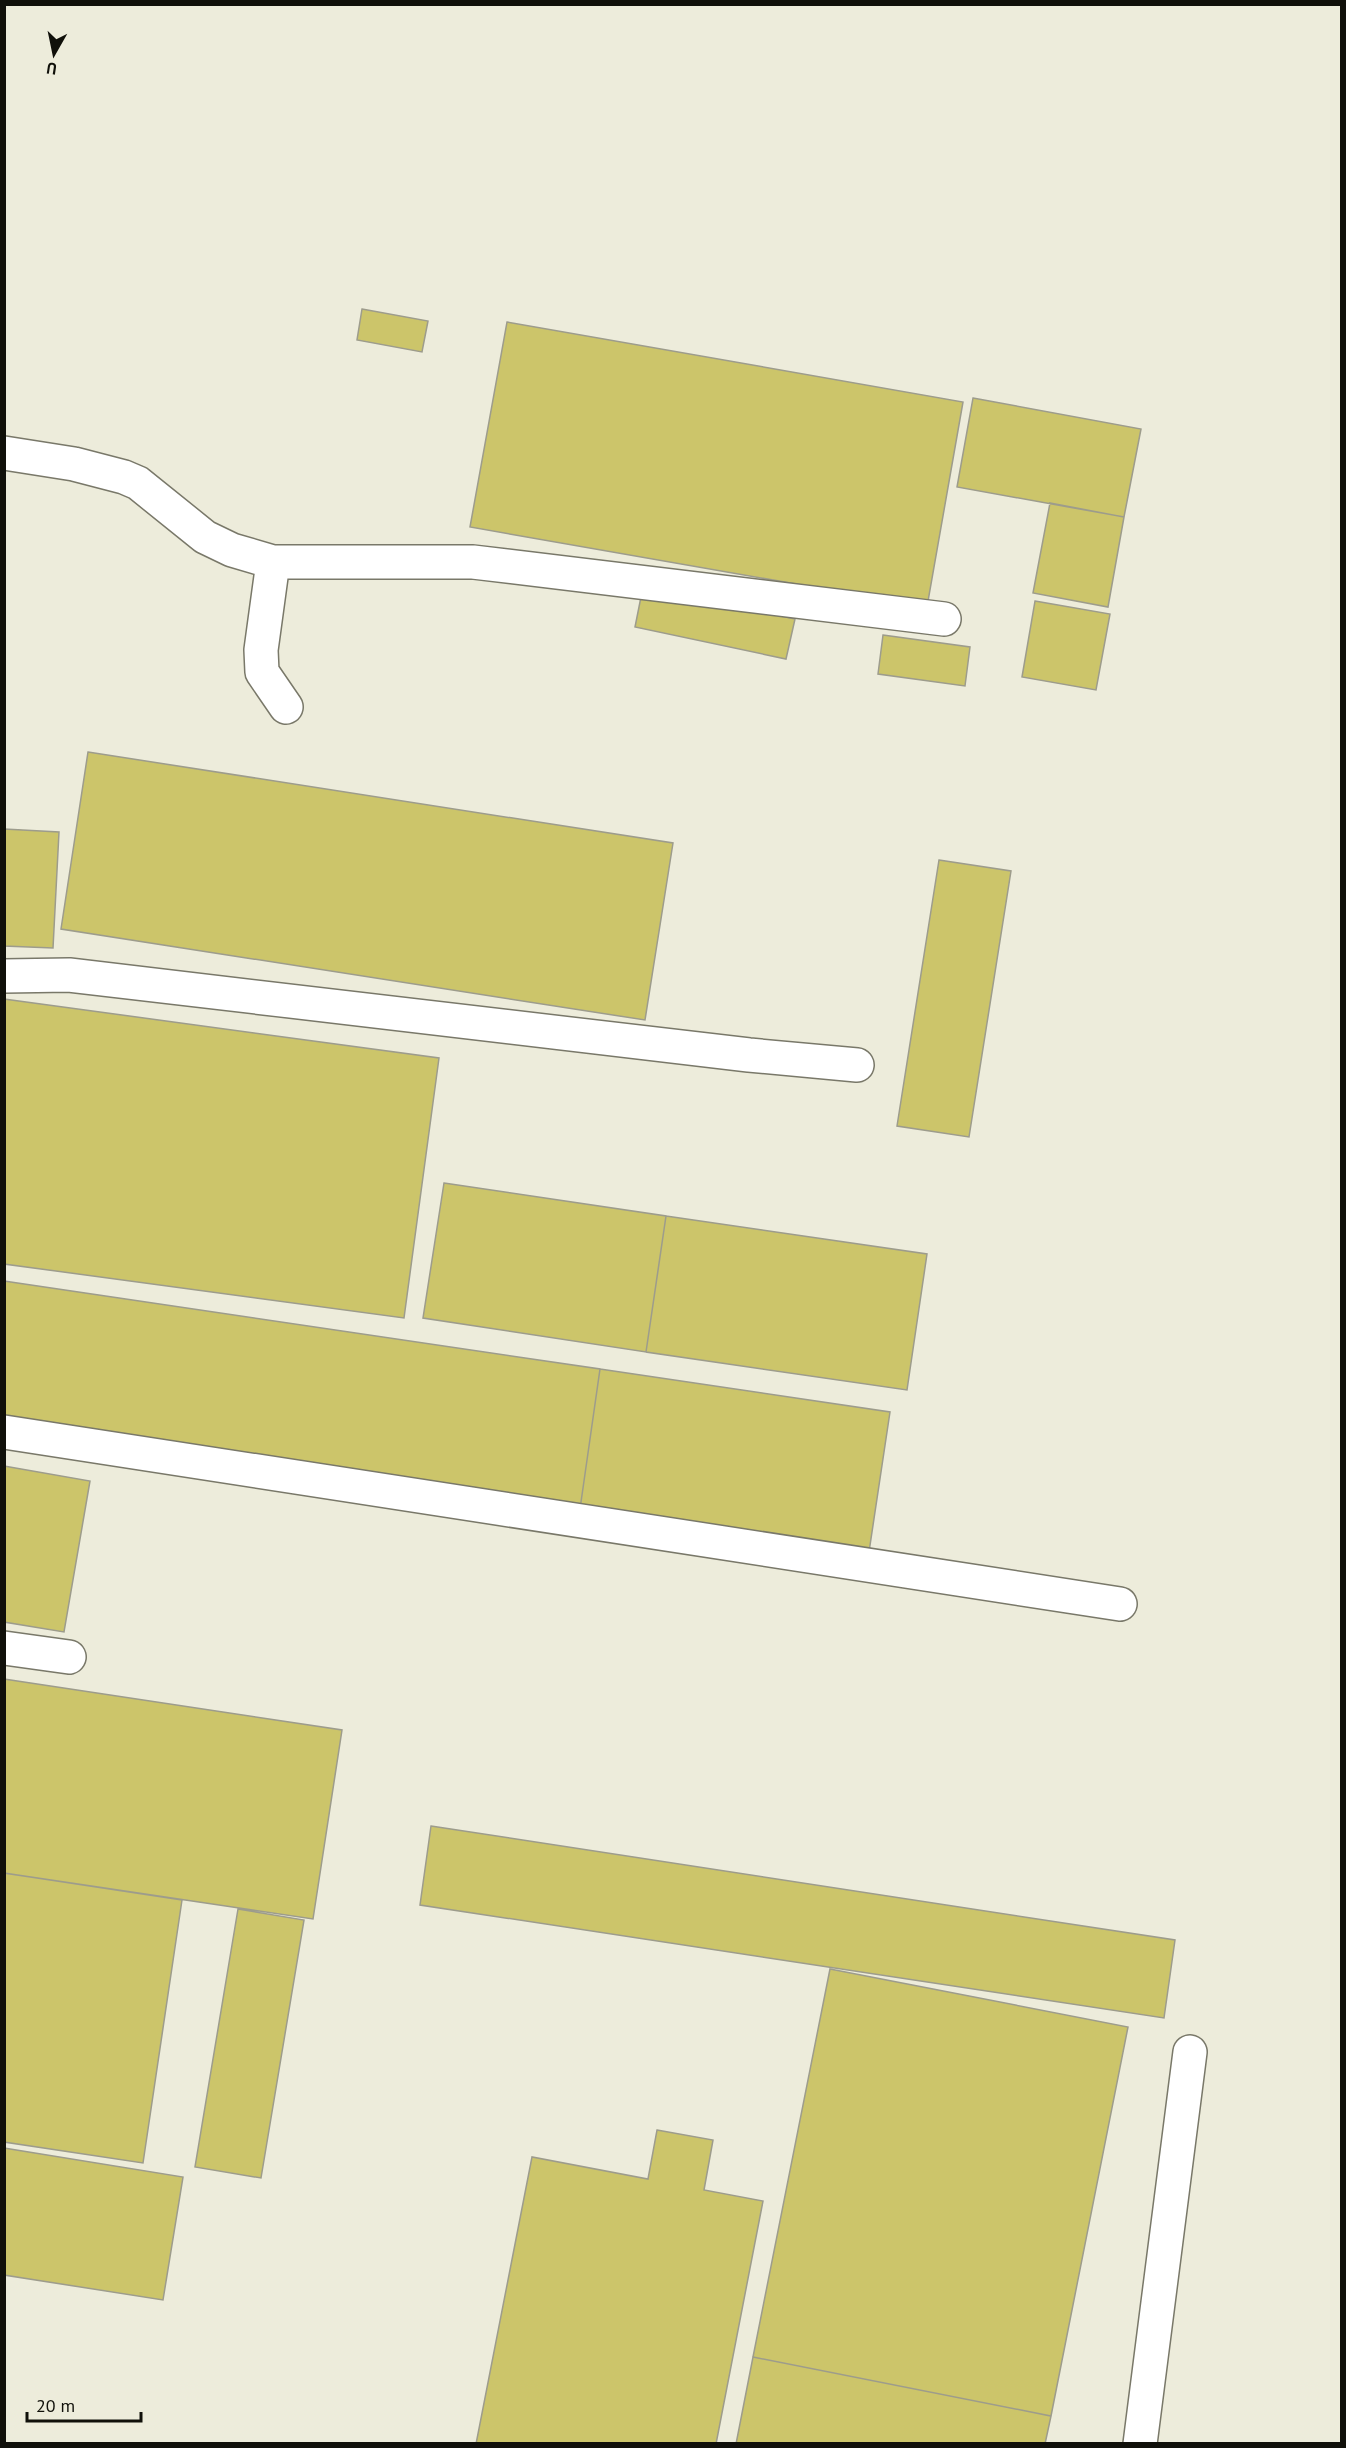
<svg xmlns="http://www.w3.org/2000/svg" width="1346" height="2448" font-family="'PT Sans',sans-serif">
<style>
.building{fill:#ccc56a;stroke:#9d9c8c;stroke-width:1.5}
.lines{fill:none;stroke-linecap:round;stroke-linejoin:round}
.minor-casing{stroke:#797869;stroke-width:36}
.minor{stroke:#fff;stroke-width:33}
</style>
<rect width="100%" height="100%" fill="#edecdb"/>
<path class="building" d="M362,309L428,321L422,352L357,340Z
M507,322L963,402L927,607L470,527Z
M973,398L1141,429L1124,517L957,487Z
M1050,503L1124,517L1108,607L1033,593Z
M643,587L795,619L786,659L635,627Z
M1035,601L1110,614L1096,690L1022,677Z
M883,635L970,647L965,686L878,674Z
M88,752L673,843L645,1020L61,929Z
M4,829L59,832L53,948L4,946Z
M939,860L1011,871L969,1137L897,1126Z
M4,999L439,1058L404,1318L4,1264Z
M444,1183L666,1216L646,1352L423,1318Z
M666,1216L927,1254L907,1390L646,1352Z
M4,1281L600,1369L580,1509L4,1424Z
M600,1369L890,1412L869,1552L580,1509Z
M4,1466L90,1481L64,1632L4,1622Z
M4,1679L342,1730L313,1919L4,1873Z
M431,1826L1175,1940L1164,2018L420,1905Z
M4,1873L182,1900L143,2163L4,2142Z
M238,1909L304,1920L261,2178L195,2167Z
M830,1969L1128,2027L1051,2416L753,2357Z
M657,2130L713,2140L704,2190L763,2201L716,2444H476L532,2157L648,2179Z
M4,2148L183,2177L163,2300L4,2275Z
M753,2357L1051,2416L1045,2444H736Z"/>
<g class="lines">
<g class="minor-casing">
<path id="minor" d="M4,453L74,464L124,477L138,483L205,537L232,550L273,562H473L944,619
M273,562L261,650L262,672L286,707
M4,976L69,975L749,1055L857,1065
M4,1432L1120,1604
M4,1648L69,1657
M1140,2444L1190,2052"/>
</g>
<use href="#minor" class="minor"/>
</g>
<rect width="1346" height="2448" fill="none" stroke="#10100a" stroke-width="12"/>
<g transform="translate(54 54) rotate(189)" stroke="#edecdb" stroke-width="4.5" paint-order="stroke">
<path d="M0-4.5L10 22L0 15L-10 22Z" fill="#10100a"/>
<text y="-9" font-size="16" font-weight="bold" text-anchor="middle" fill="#10100a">U</text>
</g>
<path d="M27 2412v9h114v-9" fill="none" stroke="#10100a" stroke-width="3"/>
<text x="36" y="2412" font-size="18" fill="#10100a" stroke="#edecdb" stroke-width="4.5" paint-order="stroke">20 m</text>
</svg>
